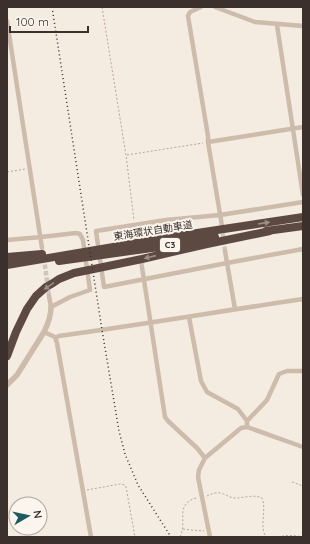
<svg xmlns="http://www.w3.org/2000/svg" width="310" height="544" font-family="Quicksand,'Noto Sans JP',sans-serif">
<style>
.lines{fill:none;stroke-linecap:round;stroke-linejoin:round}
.minor-tunnel{stroke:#cfc6bd;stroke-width:4.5;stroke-dasharray:4.5 2;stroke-linecap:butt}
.path{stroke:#b9a596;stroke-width:1;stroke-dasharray:2 2;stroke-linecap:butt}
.minor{stroke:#cdbbac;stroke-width:4.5}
.tertiary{stroke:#cdbbac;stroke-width:5.5}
.motorway{stroke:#5c4a42;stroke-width:8}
.rail{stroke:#3b302b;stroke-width:1.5;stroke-dasharray:1 3;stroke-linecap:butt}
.oneway{fill:#9c8e87}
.labels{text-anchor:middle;stroke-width:4;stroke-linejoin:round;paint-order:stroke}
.shield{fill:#fbf5ee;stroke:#756b66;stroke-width:1}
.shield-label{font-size:9px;font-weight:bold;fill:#3b302b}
.street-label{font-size:10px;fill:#3b302b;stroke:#fbf5ee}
</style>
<rect width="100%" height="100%" fill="#f4ebe1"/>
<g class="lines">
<path class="minor-tunnel" d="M222,227L225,251
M137,236L142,267
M44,258L49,296"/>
<path class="path" d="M102,7L126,155L134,220
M127,155L203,143
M7,172L25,169
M292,482L303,486
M87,490L120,484L125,485L126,487L135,537
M207,496C211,494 216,492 220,493C226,494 229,498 236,498C244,498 254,494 262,498C267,510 259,526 266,537
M183,529L191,530L204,531
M180,537C188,521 174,505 196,498
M278,537C286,535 294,535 303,537"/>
<path class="minor" d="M201,7L190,12L188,16L208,136V142L222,226
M215,7L255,22L303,26
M7,21L42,248
M277,25L303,195
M208,142L303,127
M303,202L220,215L166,220L96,231L104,287L227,263L303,249
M135,225L137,236
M7,240L41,237L76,233L80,234L83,240L90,290L70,297L51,307L49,296
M225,251L235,309
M142,267L165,417L168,421L197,448L205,458
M189,317L201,381L207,392L238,409L247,421V427
M44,332L55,337L57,343L91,537
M55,338L59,336C140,325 222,311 303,299
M247,421L267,400L279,374L287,371H303
M210,537L198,477L199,470L205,458L241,428L247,427L303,447"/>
<path class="tertiary" d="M7,385L17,375L44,332C48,324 51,316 51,307"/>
<path class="motorway" d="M266,231L303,226
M7,257L42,254
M59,261L159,247L194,240L215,237
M7,265L184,235L303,217
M7,356L16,332L27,309L36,296L46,287L53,283L59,279L74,273L84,271L142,259L207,244L270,231"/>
<path class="rail" d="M52,7L102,330L119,431L125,454L138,485L171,537"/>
</g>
<defs><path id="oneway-solid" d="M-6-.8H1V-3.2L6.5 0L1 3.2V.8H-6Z"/></defs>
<g class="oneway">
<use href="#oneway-solid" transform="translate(264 223) rotate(-9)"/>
<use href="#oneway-solid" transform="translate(150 257) rotate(167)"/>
<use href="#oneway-solid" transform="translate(49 286) rotate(146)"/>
</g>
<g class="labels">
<rect class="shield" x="160" y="238" width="20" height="14" rx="3"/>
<g class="shield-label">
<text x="170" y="248">C3</text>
</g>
<g class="street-label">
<text transform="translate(153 230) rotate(-9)" y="4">東海環状自動車道</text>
</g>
</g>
<rect width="310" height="544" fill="none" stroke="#3b302b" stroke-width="16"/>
<g transform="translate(28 516) rotate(81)"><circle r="19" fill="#fbf5ee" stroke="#aea6a0"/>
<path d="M0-3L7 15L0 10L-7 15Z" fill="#1f5a5e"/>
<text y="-6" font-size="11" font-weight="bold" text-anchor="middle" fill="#3b302b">N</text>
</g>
<path d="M10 26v6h78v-6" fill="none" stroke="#3b302b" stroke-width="2"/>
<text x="16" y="26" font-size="12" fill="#3b302b" stroke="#fbf5ee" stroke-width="3" paint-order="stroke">100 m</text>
</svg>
